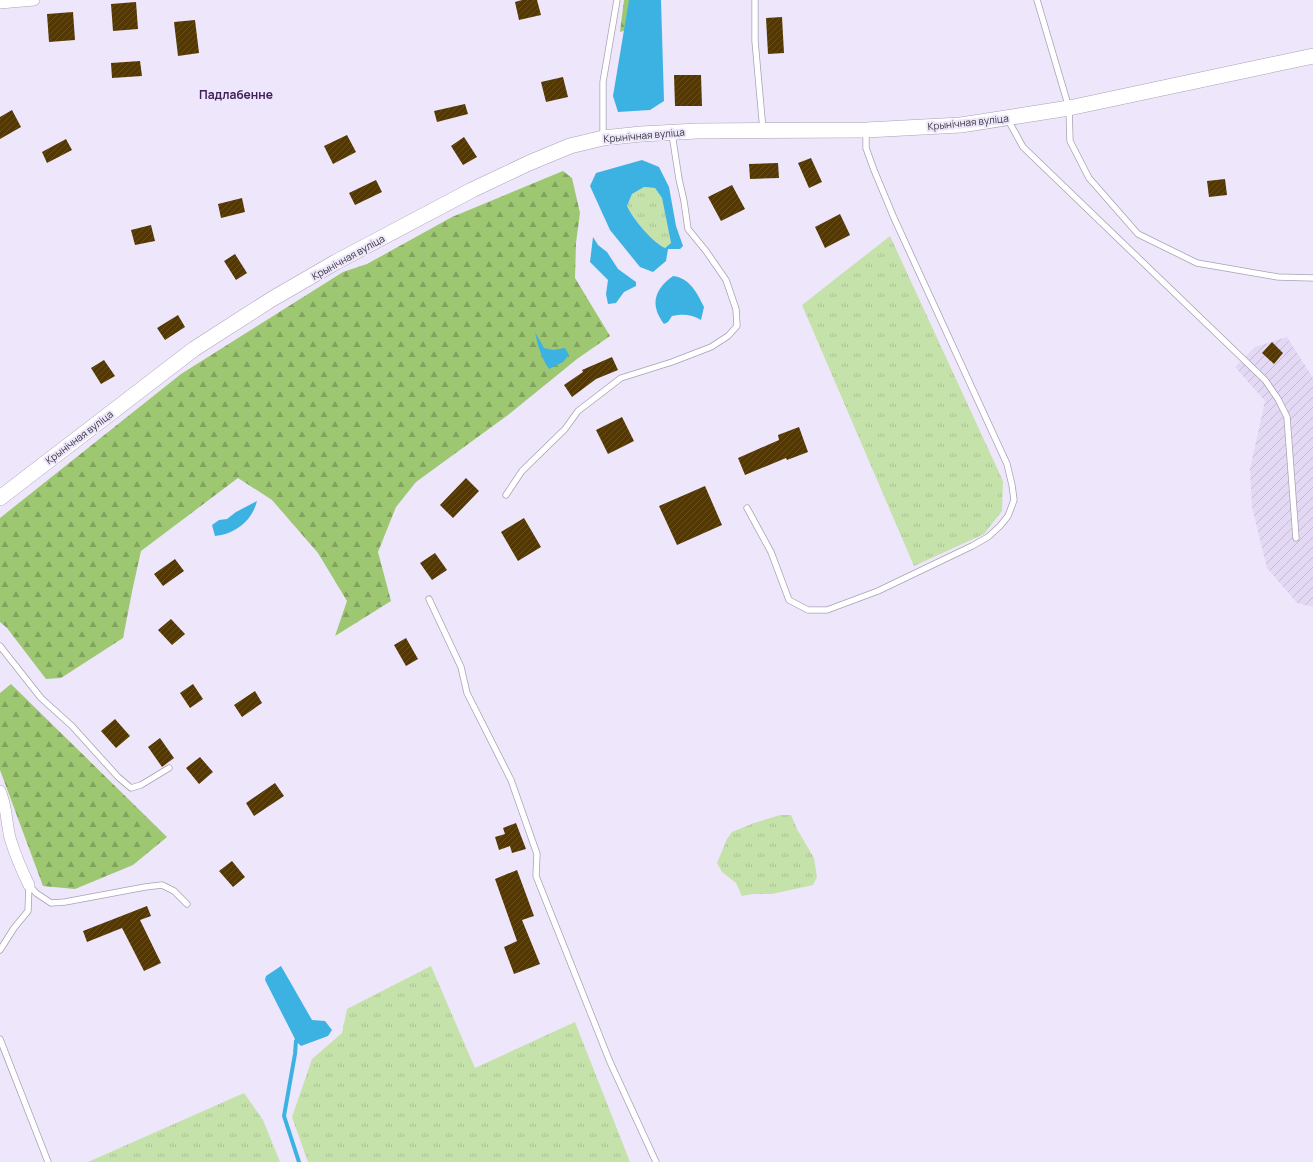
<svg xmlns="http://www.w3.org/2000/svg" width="1313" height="1162" font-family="Manrope,sans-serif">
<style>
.industrial{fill:url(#industrial-furrows)}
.grass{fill:url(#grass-tufts)}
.forest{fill:url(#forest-firs)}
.water{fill:#3cb2e2;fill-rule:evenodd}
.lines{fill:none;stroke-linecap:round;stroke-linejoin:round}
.stream{stroke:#3cb2e2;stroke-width:4}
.building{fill:url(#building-hatch)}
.lane-casing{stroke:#a9a1b4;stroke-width:7}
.street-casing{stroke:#a9a1b4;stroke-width:12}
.secondary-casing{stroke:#a9a1b4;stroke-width:16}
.lane{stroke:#fff;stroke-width:5.5}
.street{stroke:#fff;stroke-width:11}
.secondary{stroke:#fff;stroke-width:15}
.labels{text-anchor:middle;stroke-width:4;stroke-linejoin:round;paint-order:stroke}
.street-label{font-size:10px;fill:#38353d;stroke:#eee6fa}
.quarter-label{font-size:12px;font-weight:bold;fill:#402058;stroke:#eee6fa}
</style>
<defs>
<pattern id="industrial-furrows" width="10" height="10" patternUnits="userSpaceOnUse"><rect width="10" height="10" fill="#e4d9f4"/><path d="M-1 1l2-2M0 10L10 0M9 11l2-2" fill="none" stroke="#c4bbd2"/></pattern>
<pattern id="grass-tufts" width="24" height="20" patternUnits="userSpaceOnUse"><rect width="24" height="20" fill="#c5e2ab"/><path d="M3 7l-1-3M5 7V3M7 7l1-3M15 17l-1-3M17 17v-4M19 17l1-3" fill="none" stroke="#aac294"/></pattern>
<pattern id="forest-firs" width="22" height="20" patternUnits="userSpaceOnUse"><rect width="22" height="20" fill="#9dc871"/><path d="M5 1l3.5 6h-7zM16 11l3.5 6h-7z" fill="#81a35e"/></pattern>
<pattern id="building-hatch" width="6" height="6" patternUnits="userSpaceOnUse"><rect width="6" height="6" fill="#533803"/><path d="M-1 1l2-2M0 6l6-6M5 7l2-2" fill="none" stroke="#644d20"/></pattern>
</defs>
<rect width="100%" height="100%" fill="#eee6fa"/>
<path class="industrial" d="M1287,337L1313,378V607L1297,603L1267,568L1252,507L1250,469L1265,401L1235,367L1255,347Z"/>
<path class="grass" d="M644,187L655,188L662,198L671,243L665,248C652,242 633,219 627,206L632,194Z
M890,236L1003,481L1002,511L984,534L914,566L802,305Z
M780,815H791L797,829L814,858L817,877L813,885L772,894H752L742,896L736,883L722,872L717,863L727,839L732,832L754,823Z
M431,966L475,1068L575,1022L630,1162H308L292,1117L312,1059L342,1033L347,1009Z
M244,1093L263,1120L280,1162H88Z"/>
<path class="forest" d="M624,0H636L632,28L620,32Z
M563,171L572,178L580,213L576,243L575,278L610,336L577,359L508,415L416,482L396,507L378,552L391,601L335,636L347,601L318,553L272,500L238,478L141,551L133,587L123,638L61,678L46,679L7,628L0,622V518L181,374L343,272L367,264L452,217Z
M11,684L167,837L133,865L75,889L43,886L0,770V693Z"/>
<path class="water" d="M629,0H661L664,101L650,110L618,112L613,96Z
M642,160L659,167L669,187L676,226L683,246L680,249H668L666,261L653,272L640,267L610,230L590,186L596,173ZM644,187L655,188L662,198L671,243L665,248C652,242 633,219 627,206L632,194Z
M593,237L598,245L607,252L618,269L636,282V286L624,292L616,303L608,304L606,294L608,280L590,262Z
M673,276C690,278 697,293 704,307L701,320C691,314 683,314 672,316L668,322L664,324C649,304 655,289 673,276Z
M535,332L544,348L553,350L565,348L569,355L563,362L549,369C541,357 538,346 535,332Z
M257,501C252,521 235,534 215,536L212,525L219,520L227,519L236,512Z
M281,966L312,1020L325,1021L332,1030L328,1036L301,1046L296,1041L265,980L266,976Z"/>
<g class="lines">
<path class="stream" d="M296,1041L295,1054L284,1116L299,1162"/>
</g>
<path class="building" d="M522,0H537L541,15L519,20L515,2Z
M136,2L138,29L113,31L111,4Z
M73,12L75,40L49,42L47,14Z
M782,17L784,53L768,54L766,18Z
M195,20L199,53L178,56L174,22Z
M140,61L142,76L112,78L111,63Z
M674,75H701L702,106H675Z
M563,77L568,97L546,102L541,82Z
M465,104L468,114L437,122L434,111Z
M12,110L21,127L0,139V117Z
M347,135L356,152L333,164L324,146Z
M464,137L477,157L463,165L451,146Z
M66,139L72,150L47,163L42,152Z
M811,158L822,182L809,188L798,163Z
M778,163L779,178L750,179L749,164Z
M1225,179L1227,195L1209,197L1207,181Z
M376,180L382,192L355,205L349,193Z
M732,185L745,209L721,221L708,197Z
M242,198L245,212L221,218L218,204Z
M840,214L850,235L825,248L815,227Z
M151,225L155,241L135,245L131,230Z
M235,254L247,273L236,280L224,261Z
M178,315L185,327L165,340L157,328Z
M1272,342L1283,353L1274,364L1262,353Z
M612,357L618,370L596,379L572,397L564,385L583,372L582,370Z
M104,360L115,376L101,384L91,368Z
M622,417L634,441L608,454L596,430Z
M799,427L808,452L787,460L786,458L745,475L738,458L779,440L778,435Z
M466,478L479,491L453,518L440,505Z
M705,486L722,525L677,545L659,506Z
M524,518L541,547L518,561L501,532Z
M435,553L447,570L432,580L420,563Z
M175,559L184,571L163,586L154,574Z
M171,619L185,634L172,645L158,630Z
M406,638L418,659L406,666L394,645Z
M193,684L203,699L190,708L180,693Z
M255,691L262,703L242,717L234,705Z
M115,719L130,736L116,748L101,731Z
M160,738L174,758L162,767L148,747Z
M200,757L213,772L199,784L186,768Z
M275,783L284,796L254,816L246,803Z
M516,823L526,849L512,853L510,846L499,850L495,837L505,834L503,828Z
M232,861L245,877L233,887L219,871Z
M517,870L534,916L522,920L540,964L514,974L504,947L517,941L495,879Z
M147,906L151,916L140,920L161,963L144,971L122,928L87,942L83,931Z"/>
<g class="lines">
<g class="lane-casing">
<path id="lane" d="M755,0V41L763,130
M1037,0L1069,108L1070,141L1089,178L1138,234L1197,263L1278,277L1313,278
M1007,118L1023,147L1265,380L1278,399L1287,417L1296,538
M603,137V82L617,0
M506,495L522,471L565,429L578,411L621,378L672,362L711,347L728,336L737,326L736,309L726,280L706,251L688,229L684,201L679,179L672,134
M747,508L771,552L789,600L808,610H827L878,591L972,546L988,537L1000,526L1008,516L1014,500L1012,485L1007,464L894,218L874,170L866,148V130
M429,599L461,667L467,693L511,780L537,854L536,876L610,1062L656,1162
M0,646L41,698L72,726L118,777L131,788L141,785L169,768
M29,885L36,893L51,903L65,902L145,887L162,885L174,891L187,904
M0,950L14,928L28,911L29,885
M0,1039L48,1162"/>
</g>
<g class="street-casing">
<path id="street" d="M0,3L34,0
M0,791C7,806 6,822 10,838C15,854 21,869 29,885"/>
</g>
<g class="secondary-casing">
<path id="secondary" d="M0,498L194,349L272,299L336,262L472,190L529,163L570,146L603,138L641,134L697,131L866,130L961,125L1069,108L1313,56"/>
</g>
<use href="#lane" class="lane"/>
<use href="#street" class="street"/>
<use href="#secondary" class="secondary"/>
</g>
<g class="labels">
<g class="street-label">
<text transform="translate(968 122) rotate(-6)" y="4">Крынічная вуліца</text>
<text transform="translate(644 135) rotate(-5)" y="4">Крынічная вуліца</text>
<text transform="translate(348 257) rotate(-29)" y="4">Крынічная вуліца</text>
<text transform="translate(79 437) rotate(-37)" y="4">Крынічная вуліца</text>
</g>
<g class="quarter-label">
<text x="236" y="99">Падлабенне</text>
</g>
</g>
</svg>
